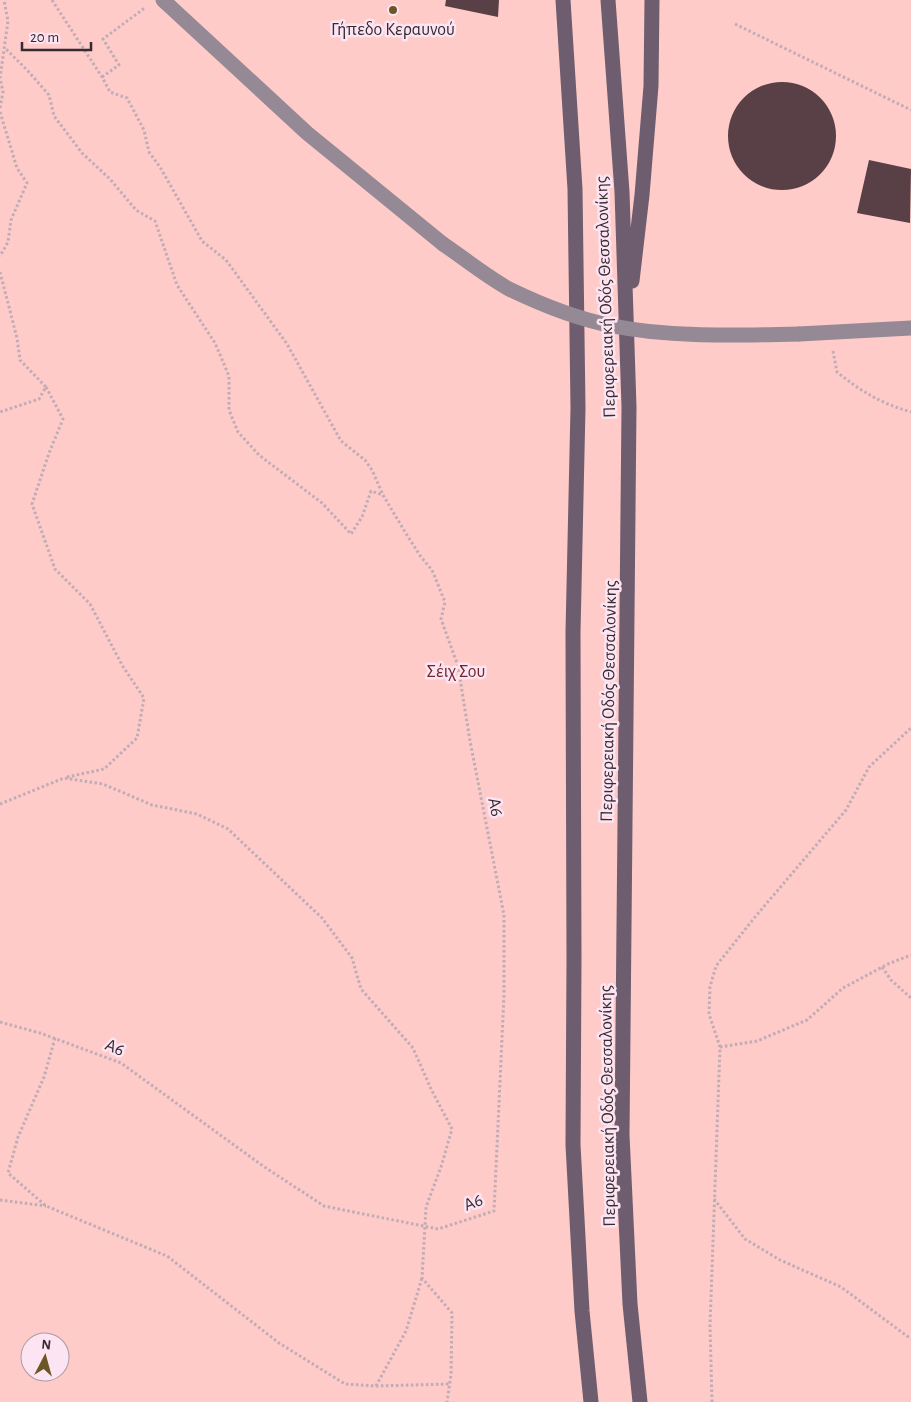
<svg xmlns="http://www.w3.org/2000/svg" width="911" height="1402" font-family="'Alegreya Sans',sans-serif">
<style>
.green{fill:#fecbc8;fill-rule:evenodd}
.building{fill:#584046}
.lines{fill:none;stroke-linecap:round;stroke-linejoin:round}
.path{stroke:#c0acb7;stroke-width:3;stroke-dasharray:2.5 2.5;stroke-linecap:butt}
.secondary{stroke:#948995;stroke-width:15}
.highway{stroke:#6d5d6f;stroke-width:15}
.secondary-bridge{stroke:#948995;stroke-width:15}
.poi-dot{fill:#6d5626;stroke:#fde4f2;stroke-width:2}
.labels{text-anchor:middle;stroke-width:5;stroke-linejoin:round;paint-order:stroke}
.poi-label{font-size:18px;fill:#352b31;stroke:#fde4f2}
.street-label{font-size:18px;fill:#352b31;stroke:#fde4f2}
.park-label{font-size:18px;fill:#722426;stroke:#fde4f2}
</style>
<rect width="100%" height="100%" fill="#fde4f2"/>
<path class="green" d="M0,0H911V1402H0ZM30,1342H60V1372H30Z"/>
<path class="building" d="M446,0H499L498,17L445,6Z
M728 136a54 54 0 1 1 108 0a54 54 0 1 1-108 0Z
M869,160L911,169L910,223L857,213Z"/>
<g class="lines">
<path class="path" d="M52,0L102,77L110,92L127,98L144,130L149,152L160,167L202,241L226,260L287,344L341,441L365,460L372,470L383,495
M735,24L911,110
M102,77L119,65L103,39L146,7
M0,108L3,92L0,78L8,21L4,0
M0,112L17,168L27,183L11,220L8,242L0,256
M0,272L17,338L20,360L46,387L39,399L0,412
M833,351L837,372C862,392 880,403 911,412
M46,387L63,419L49,453L32,504L55,569L90,604L122,665L144,698L137,738L104,769L67,777
M0,804L64,778L103,784L152,805L197,814L228,829L322,918L352,958L361,989L413,1048L431,1089L452,1129L441,1167L426,1207L422,1278L452,1313L451,1375L447,1402
M882,967L891,980L911,998
M0,1022L40,1033L121,1063L263,1166L324,1206L438,1229L494,1211L504,995V915L470,741L458,666L441,619L445,602L432,570L421,557L405,532L383,495L371,491L362,517L351,534L322,503L259,455L238,432L229,410V376L215,343L177,285L155,221L136,210L110,179L82,153L54,116L49,95L28,71L5,48
M55,1038L44,1077L18,1137L8,1173L46,1206L167,1256L279,1343L345,1384L376,1386L449,1384
M720,1047L757,1041L807,1020L843,988L888,964L911,955
M714,1199L745,1239L780,1260L841,1287L911,1339
M0,1200L46,1206
M376,1386L406,1331L422,1278
M712,1402L710,1325L720,1047L709,1014L710,987L716,966L755,917L846,810L869,767L911,728"/>
<path class="secondary" d="M163,0L307,133L443,244
M799,334L911,328"/>
<path class="highway" d="M563,0L575,189L578,408L573,632L574,959L573,1145L582,1311L591,1402
M608,0L622,192L629,407L622,1135L630,1304L640,1402
M632,281L642,195L651,86L652,0"/>
<path class="secondary-bridge" d="M443,244C465,259 486,276 509,289C542,305 577,319 613,326C674,338 737,335 799,334"/>
</g>
<circle class="poi-dot" cx="393" cy="10" r="5"/>
<g class="labels">
<g class="poi-label">
<text x="393" y="35">Γήπεδο Κεραυνού</text>
</g>
<g class="street-label">
<text transform="translate(605 297) rotate(-92)" y="6">Περιφερειακή Οδός Θεσσαλονίκης</text>
<text transform="translate(608 701) rotate(-89)" y="6">Περιφερειακή Οδός Θεσσαλονίκης</text>
<text transform="translate(496 807) rotate(79)" y="6">A6</text>
<text transform="translate(115 1047) rotate(23)" y="6">A6</text>
<text transform="translate(607 1106) rotate(-91)" y="6">Περιφερειακή Οδός Θεσσαλονίκης</text>
<text transform="translate(473 1202) rotate(-22)" y="6">A6</text>
</g>
<g class="park-label">
<text x="456" y="677">Σέιχ Σου</text>
</g>
</g>
<g transform="translate(45 1357) rotate(6)"><circle r="24" fill="#fde4f2" stroke="#ad9aa5"/>
<path d="M0-4L9 19L0 12L-9 19Z" fill="#6d5626"/>
<text y="-8" font-size="14" font-weight="bold" text-anchor="middle" fill="#352b31">N</text>
</g>
<path d="M22 42v8h69v-8" fill="none" stroke="#352b31" stroke-width="2.5"/>
<text x="30" y="42" font-size="15" fill="#352b31" stroke="#fde4f2" stroke-width="4" paint-order="stroke">20 m</text>
</svg>
